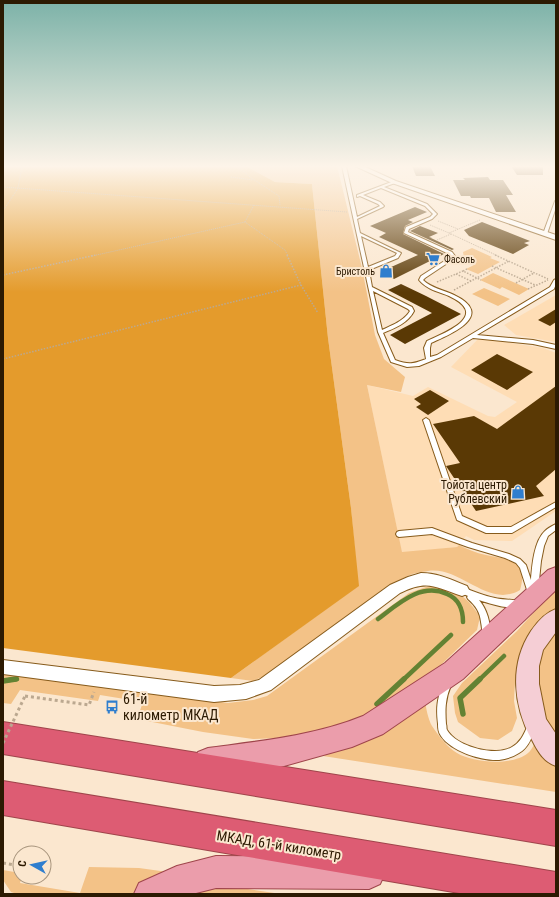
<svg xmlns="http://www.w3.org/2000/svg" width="559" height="897" font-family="'Roboto Condensed',sans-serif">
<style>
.built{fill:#feddb5}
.green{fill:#f3c287}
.forest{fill:#e49b2c}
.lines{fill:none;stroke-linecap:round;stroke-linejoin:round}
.stream-far1{stroke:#638233;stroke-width:4.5}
.stream{stroke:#638233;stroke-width:5.5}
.building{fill:#5a3905}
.lane-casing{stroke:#875b1b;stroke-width:2}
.street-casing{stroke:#875b1b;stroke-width:2}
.secondary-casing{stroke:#875b1b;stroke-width:2}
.primary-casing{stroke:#9f454b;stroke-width:2}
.highway-casing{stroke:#9f454b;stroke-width:2}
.path-far2{stroke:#bba890;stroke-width:1;stroke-dasharray:1 1;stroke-linecap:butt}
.path-far1{stroke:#bba890;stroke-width:1.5;stroke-dasharray:1.5 1.5;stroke-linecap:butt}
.path{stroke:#bba890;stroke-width:3;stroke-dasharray:3 3;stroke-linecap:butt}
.lane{fill:#fff;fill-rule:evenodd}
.street{fill:#fff;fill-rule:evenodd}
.secondary{fill:#f5ced5;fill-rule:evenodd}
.primary{fill:#eb9dab;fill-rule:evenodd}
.highway{fill:#dd5c73;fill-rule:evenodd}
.path-bridge{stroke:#bba890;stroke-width:3;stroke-dasharray:3 3;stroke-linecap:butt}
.labels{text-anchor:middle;stroke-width:4;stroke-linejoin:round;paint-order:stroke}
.far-poi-label{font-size:10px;fill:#2c1a02;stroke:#fbe7cf;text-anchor:start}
.poi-label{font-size:12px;fill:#2c1a02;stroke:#fbe7cf;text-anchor:end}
.near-poi-label{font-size:14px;fill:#2c1a02;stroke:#fbe7cf;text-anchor:start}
.near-street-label{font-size:14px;fill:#2c1a02;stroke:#fbe7cf}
</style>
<rect width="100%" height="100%" fill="#fbe7cf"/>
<path class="built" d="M556,295V342L516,335L504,325Z
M479,338L543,348L556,353V511L512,541L474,540L466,536L457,547L402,553L367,385L413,396L428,387L488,416L495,417L517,402L451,367Z"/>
<path class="green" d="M246,166H337L362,268L375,335L384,359L405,377L401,392L367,385L402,552L457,547L459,545C467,549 476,553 486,555C508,559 529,561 520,590C488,609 461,566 428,571C422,572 413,573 408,576C390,585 374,599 358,610C330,631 302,652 274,672L253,681L231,678L358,586L351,508L328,338L312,184L275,182Z
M472,248L492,257L490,258L500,262L478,274L466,269L476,264L464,258L463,252Z
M493,273L529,289L519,295L502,287L500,289L480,280Z
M484,288L510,299L498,306L472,294Z
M439,586C461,593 468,598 480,617L477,630L417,688L385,711L307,737L253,739L203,732L137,719L143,702L100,695L98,701L20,690L11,704L3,703V675L16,673L228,703L253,700L267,696L409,593L426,587Z
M556,588V610L521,654L515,682L514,701L517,718L512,731L498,740L480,738L458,722L455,713L453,696L462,683L517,631Z
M556,631V741L537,703V669L542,653Z
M425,700C426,708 428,719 432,726C438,735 448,748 457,753C473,763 513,766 528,753C532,750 535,742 538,738L556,760V792L323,756L352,745Z
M89,867L139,868L175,873L142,888L132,894H17L11,892L3,880V870L20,873V877H22L20,883L80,893Z
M213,888L248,889L281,894H177Z"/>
<path class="forest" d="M3,166H246L275,182L312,184L328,338L351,508L359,586L231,678L3,648Z"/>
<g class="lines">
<path class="stream-far1" d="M378,619C398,604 421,582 447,594C459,599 463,610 463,622
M9,680L17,679
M403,680L451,635
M479,680L504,656"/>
<path class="stream" d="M3,681L16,679
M377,704L404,679
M463,714L460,698L480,679"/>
</g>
<path class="building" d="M412,166H430L435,176H416Z
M511,166H543V175H517Z
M488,177L490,180H503L513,195H506L516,212H496L489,198H471L470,196H461L453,180H465L463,178Z
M415,207L427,212L408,220L413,222L405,226L403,234L444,254L394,279L380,272L418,255L379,237L386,233L370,226Z
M482,222L530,241L524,243L529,245L513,254L469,236L464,230Z
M420,226L438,233L429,237L432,238H431L454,249L452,250L410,231Z
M401,284L426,296L461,314L405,344L390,335L432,313L388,290Z
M556,309V322L550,326L538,320Z
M497,354L533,372L507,390L471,370Z
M556,386V469L536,486L544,496L476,511L446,466L460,463L433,424L474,416L497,429Z
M430,390L449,401L428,415L416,407L421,404L414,399Z"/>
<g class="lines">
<g class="lane-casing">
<path id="lane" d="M342,166H346L357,217L380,206L378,204L360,196L357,197V195L394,181L396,182L395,183L384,187L427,204L437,214L432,219L409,229L408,232L452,252L455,256L452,260L425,278L423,280C431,288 444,290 454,295C496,315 452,334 431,343L430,348V357L437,355L550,287L554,280L556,279V284L554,289L477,335L533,340L556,345V349L533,344L473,338L441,357L419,366L407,367L391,362L378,332ZM381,188L425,206L433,214L430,217L406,227L404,233L449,254L451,256L449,258L421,276L419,280C426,289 439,292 449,296C490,315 447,332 427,341L424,348L426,359C413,364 409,365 395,360L383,333C395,328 408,323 414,311L412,307L372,287L369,270L398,258L401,253L360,233L357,219L383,207L384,206L380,202L363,195ZM361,236L397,253L395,256L368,267ZM373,291L408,309L410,311C404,321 392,325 382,330Z
M555,201H556V207L547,234L544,235L543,234Z
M426,418L429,420L462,516L487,527H511L556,502V507L512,533H486L457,520L423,420Z
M556,524V530L548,536L544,546L541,561L538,590L535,595L532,596L529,595L528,593L520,568L516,563L505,558L468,547L432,534L399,537L397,536L396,534L397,532L399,531L432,528L472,543L509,554L520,559L526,565L531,580C532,566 534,541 545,531C548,528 552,526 556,524Z
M462,587C473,591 484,596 495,598C504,600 513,599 521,602L522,604L521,606C508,610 491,604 479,600C486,608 492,624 489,635L486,636L483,635C482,631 482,627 481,622C480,612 476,606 468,599L467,597L468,596L459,592L458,590L459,588Z
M447,681L450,682L451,685C445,699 445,710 446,724C447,727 446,728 447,730C457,747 496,757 512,747C521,742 524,734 528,725L531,724L534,725L535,728C532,738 528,748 519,753C513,757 506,759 499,760C481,761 451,751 441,736C438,732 438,728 438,724C436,708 437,698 444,682Z"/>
</g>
<g class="street-casing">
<path id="street" d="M355,166H363L396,181L556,235V240L392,183Z
M421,573C438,573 452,580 467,586L469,590L467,594L462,596C435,587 428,579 400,593L271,690L246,699L214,702L3,674V660L214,686L240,685L259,680L390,585L408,577Z"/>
</g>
<g class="secondary-casing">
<path id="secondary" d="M556,609V632L543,650L539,666V684L546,719L556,734V766C544,762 538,752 532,740C513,706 509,664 531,631C538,621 545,613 556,609Z"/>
</g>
<g class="primary-casing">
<path id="primary" d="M556,567V590L463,679L383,734L352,747L284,766L208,776L198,772L194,762L198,752L208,748C260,741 314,736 363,716L445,663L548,570Z
M216,856L369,857L380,862L385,873L380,884L369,889L216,888L192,894H134L139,883L177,866Z"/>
</g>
<g class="highway-casing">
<path id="highway" d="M3,722L556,810V846L3,754Z
M3,781L556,872V894H465L3,815Z"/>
</g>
<path class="path-far2" d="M237,166L250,177L279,196L280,205
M231,177L253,180
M3,187L347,212
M3,211L18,188L22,166
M480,220L449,233L498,256
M438,221L458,229
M245,222L254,205
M430,225L449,233
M437,240L451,234
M92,256L245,222L285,250L288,256"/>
<path class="path-far1" d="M287,255L301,285L318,313
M495,255L548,279
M492,266L535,285
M467,269L463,271L481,280
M456,274L471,281
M3,275L96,255
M437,282L463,271
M516,283L534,273
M528,289L548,280
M454,290L509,261
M3,359L301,285"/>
<path class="path" d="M25,696L89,705L94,692
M3,863L20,866"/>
<use href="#lane" class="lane"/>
<use href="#street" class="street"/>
<use href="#secondary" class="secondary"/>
<use href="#primary" class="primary"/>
<use href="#highway" class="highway"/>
<path class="path-bridge" d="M3,743L25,696"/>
</g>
<linearGradient id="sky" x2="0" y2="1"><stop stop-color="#7cb2a8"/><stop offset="0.57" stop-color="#fdf4e9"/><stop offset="1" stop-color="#fdf4e9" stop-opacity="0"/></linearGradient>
<rect width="559" height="292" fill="url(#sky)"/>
<defs>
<g id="supermarket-bare" transform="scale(1.08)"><path d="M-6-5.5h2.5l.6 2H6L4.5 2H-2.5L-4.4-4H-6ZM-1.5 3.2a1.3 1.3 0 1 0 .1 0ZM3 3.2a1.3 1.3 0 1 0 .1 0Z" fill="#2f7ece" stroke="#fbe7cf" stroke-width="2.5" paint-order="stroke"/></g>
<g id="shop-bare" transform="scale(1.08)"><path d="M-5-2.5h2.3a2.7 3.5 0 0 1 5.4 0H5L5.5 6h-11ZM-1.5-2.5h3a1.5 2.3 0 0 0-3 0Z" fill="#2f7ece" stroke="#fbe7cf" stroke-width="2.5" paint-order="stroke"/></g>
<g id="bus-bare" transform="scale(1.08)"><path d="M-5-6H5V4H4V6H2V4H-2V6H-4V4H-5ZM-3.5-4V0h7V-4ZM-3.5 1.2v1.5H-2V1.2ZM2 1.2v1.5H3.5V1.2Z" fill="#2f7ece" stroke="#fbe7cf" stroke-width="2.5" paint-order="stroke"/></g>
</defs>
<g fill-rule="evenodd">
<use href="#supermarket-bare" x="433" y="259"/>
<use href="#shop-bare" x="386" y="271"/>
<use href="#shop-bare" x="518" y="492"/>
<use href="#bus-bare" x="112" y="707"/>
</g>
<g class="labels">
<g class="far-poi-label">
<text x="444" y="263">Фасоль</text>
<text x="375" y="275" text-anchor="end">Бристоль</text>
</g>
<g class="poi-label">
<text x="507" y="489">Тойота центр<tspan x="507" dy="14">Рублевский</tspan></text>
</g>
<g class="near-poi-label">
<text x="123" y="704">61-й<tspan x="123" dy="16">километр МКАД</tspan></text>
</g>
<g class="near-street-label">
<text transform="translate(279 845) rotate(9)" y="5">МКАД, 61-й километр</text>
</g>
</g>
<rect width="559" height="897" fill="none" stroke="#2c1a02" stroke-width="8"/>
<g transform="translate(32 865) rotate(278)"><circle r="19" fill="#fbe7cf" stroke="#a8957d"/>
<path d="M0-3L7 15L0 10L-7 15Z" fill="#2f7ece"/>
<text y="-6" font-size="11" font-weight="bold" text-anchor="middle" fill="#2c1a02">С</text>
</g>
</svg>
